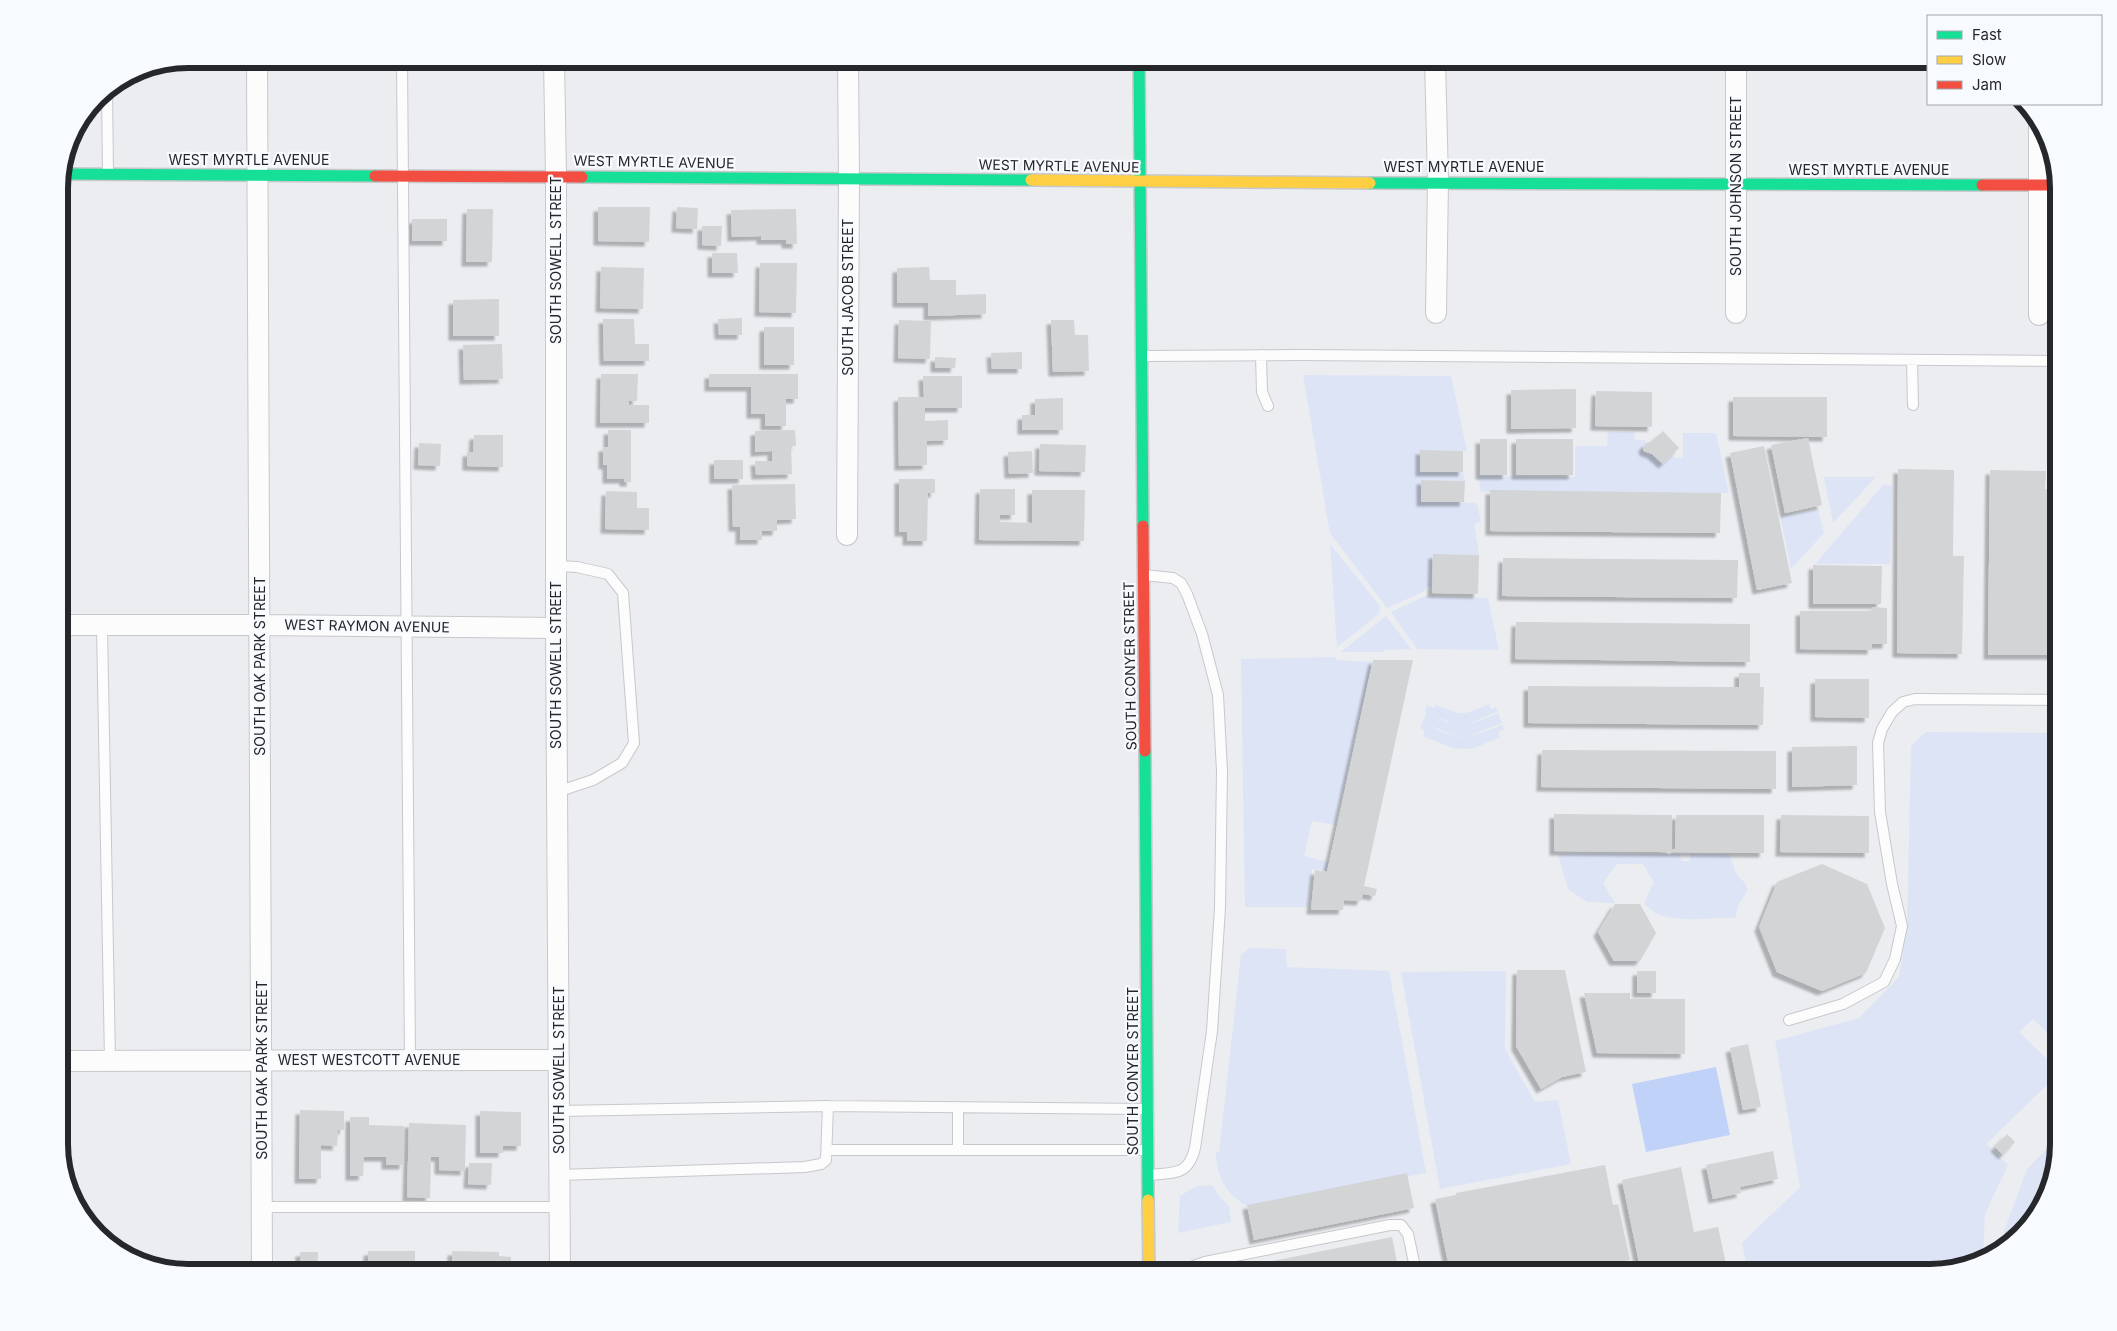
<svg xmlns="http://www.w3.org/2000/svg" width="2117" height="1331" font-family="Inter,sans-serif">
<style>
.green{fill:#dce4f6}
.water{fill:#c1d2f9}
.building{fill:#d3d4d6;filter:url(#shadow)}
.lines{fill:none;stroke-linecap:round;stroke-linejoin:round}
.lane-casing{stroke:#c7c8cb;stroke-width:12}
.street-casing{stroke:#c7c8cb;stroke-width:22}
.fast-casing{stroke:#c7c8cb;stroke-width:14}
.slow-casing{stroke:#c7c8cb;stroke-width:14}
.jam-casing{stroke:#c7c8cb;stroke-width:14}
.lane{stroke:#fcfcfd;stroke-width:10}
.street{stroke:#fcfcfd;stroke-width:20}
.fast{stroke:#16e098;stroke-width:11}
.slow{stroke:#ffcf43;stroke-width:11}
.jam{stroke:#f24e42;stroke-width:11}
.labels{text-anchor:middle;stroke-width:4.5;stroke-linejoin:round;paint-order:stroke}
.street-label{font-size:14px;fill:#26272a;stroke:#f7fafe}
.rim{fill:none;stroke:#26272a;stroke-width:6}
</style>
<defs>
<filter id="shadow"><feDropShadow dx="-4.5" dy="4.5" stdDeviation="1" flood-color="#0004"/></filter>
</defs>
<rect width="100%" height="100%" fill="#ecedf1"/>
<path class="green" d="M1303,375L1451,376L1467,451L1420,450V471L1463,472L1465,481L1421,480V501L1477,503L1481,522L1474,523L1479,555L1433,554L1431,587H1426L1425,591L1387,608L1330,533Z
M1608,432H1634L1635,440H1645L1646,443L1643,447L1644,452L1652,454L1663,464L1672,455L1674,458H1683V433H1716L1729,493L1481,492L1478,476L1575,477V446H1607Z
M1824,477H1876L1833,523Z
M1883,485H1892L1890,564H1815Z
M1818,509L1824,533L1791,569L1780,516Z
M1330,544L1380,606L1379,614L1337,647Z
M1425,596L1488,598L1499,650L1417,649L1391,612Z
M1386,616L1411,649L1384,650V652H1341Z
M1336,657V660L1372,662L1335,825L1312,821L1304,856L1328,862L1327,871L1312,869L1308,907H1245L1241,659Z
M1489,704L1491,709L1496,707L1498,711L1467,725H1458L1435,716C1462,731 1472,724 1498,713L1502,723L1469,736H1456L1426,724C1460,743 1468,738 1502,725L1504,729L1498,732L1500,737L1472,749L1452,748L1423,736L1425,731L1420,728L1427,713L1425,712L1427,705L1434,708L1436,705C1463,716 1462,716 1489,704Z
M1926,732L2058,733V1043L2033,1019L2019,1032L2050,1062L2049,1083L1986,1144L2008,1165L1985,1214L1983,1258L1930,1272H1773L1774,1264L1747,1268L1742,1243L1800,1187L1775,1041L1859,1018L1899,977L1907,927L1911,746Z
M1558,854H1680L1681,861H1690V854H1729L1737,875L1745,883L1748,889L1738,906L1735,918C1708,916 1663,928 1644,903L1654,883L1643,864H1617L1603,883L1615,903L1587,902L1568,889Z
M1250,948L1286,949L1287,967L1389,971L1426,1173L1247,1206C1226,1194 1216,1176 1216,1152H1219L1241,955Z
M1506,971L1505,1049L1535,1102L1558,1100L1571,1164L1440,1189L1401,972Z
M2058,1138V1144L2037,1215L1996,1253L2027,1169Z
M1212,1185L1219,1196L1229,1206L1231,1222L1178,1233L1180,1196L1197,1186Z"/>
<path class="water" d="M1716,1067L1730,1135L1646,1152L1632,1084Z"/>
<path class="building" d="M598,207H650L649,242L598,241Z
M677,207L698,208L697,229L676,228Z
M467,209H493L492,262H466Z
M796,209L797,244H786V240H761V236L732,237L731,210Z
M412,219H447V241H412Z
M702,226H722L721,246L702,245Z
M712,253H737L738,273H712Z
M760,263H797L796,313L759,312Z
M601,267L644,268L643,309L600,308Z
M929,267L930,280H956V295L986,294V314L928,316V303H897V268Z
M499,299V336H453V300Z
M742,318V335H719L718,319Z
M603,319H634L635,344H649V361H604Z
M899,320L931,321L930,359L898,358Z
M1051,320H1074L1075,335H1088L1089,371L1053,372Z
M764,327H794V365H764Z
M502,344L503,379L464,380L463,345Z
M1022,352V369H992L991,353Z
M935,357L956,358L955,368H935Z
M601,374H638L637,401H629V405H649V423H600Z
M709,374H798V399H786V426H765V414H751V387H709Z
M923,376H962V408H925V421L948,420V440L927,441V465L899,466L898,397H924Z
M1576,389V428L1511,429V390Z
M1596,391L1652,392V427L1595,426Z
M1733,397H1827V437L1733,436Z
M1063,398V430H1022V415H1035V399Z
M608,430H631V482H624V479H607V465H603V447H608Z
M795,430L796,446H791L792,474L756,475L755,461H772V451L755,452V431Z
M1663,431L1679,448L1663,464L1652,454L1644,451L1643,447L1646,443L1651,442Z
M474,435H503V467L467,466V452H473Z
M1808,438L1822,505L1785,513L1771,445Z
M1480,439H1507V475H1480Z
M1516,439H1573V475H1516Z
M419,443L441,444L440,466L418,465Z
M1040,444L1086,445L1085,472L1039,471Z
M1764,446L1792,583L1757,590L1730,453Z
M1420,450L1463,451V472H1420Z
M1032,451L1033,473L1009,474L1008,452Z
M714,460H743V479H714Z
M1898,469L1954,470L1953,556H1964L1962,654L1897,653Z
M1990,470L2046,471L2045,489H2058L2057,655H1988Z
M899,479H935V493H928L927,541H907V532H899Z
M1421,480L1465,481L1464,502H1421Z
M795,484L796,519L777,520V531H762V540H740V527H733L732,485Z
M980,489H1015V515H1000V522L1032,523V490H1085L1084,541L979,540Z
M1490,490L1721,493L1720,533L1490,531Z
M606,491L637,492V508H649V530L605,529Z
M1433,554L1479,555L1478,594L1432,593Z
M1503,558L1738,560L1737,598L1502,596Z
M1813,565L1882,566L1881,604H1813Z
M1872,607L1887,608V644H1872V650L1800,649V611H1872Z
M1516,622L1750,624V662L1515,659Z
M1373,660H1413L1364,886L1377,889L1375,896L1363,894L1361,901L1344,900L1343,910H1311L1315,870L1327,872Z
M1739,673H1760V687H1764L1763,725L1528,723V686L1739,687Z
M1815,679H1869V718L1815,717Z
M1857,746V785L1792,787V747Z
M1542,750L1776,751V789L1541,787Z
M1554,814L1672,815V849H1675L1676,815H1764V853L1554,851Z
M1781,815L1869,816V853L1780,852Z
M1822,864L1867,884L1885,928L1866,973L1822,991L1777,972L1759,927L1777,882Z
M1615,904H1640L1656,933L1640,961H1614L1598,932Z
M1517,970H1565L1586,1072L1562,1077L1541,1089L1516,1046Z
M1637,971H1656V993H1637Z
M1584,993H1630V999H1685V1054L1597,1053Z
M1748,1044L1761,1107L1743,1110L1730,1048Z
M300,1110L344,1111V1130H338L337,1146L321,1145V1179H299Z
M480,1111L521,1112V1146H503V1153H480Z
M350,1117H369V1125L404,1126V1165H386V1157H364L363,1176H350Z
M409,1123L466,1125L465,1171L439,1170V1157H431L430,1198L407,1197Z
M2007,1134L2015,1142L2003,1155L1995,1147Z
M1773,1151L1778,1179L1740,1187L1741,1193L1713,1199L1706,1165Z
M469,1163H492L491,1185L468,1184Z
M1605,1165L1613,1205L1618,1204L1630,1260L1625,1261L1627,1272H1450L1435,1199L1456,1195V1193Z
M1681,1167L1694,1232L1718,1227L1726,1264L1686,1272H1641L1622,1180Z
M1407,1173L1414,1208L1254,1240L1247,1205Z
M1392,1237L1399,1272H1233L1232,1269Z
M368,1251H415V1261H442V1272H368Z
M452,1251L499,1252V1256L511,1257V1272H452Z
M300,1252H318L317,1270H346V1272H300Z"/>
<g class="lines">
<g class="lane-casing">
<path id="lane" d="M402,59L410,1060
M107,89L108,173
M1261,355L1262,392L1268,406
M1142,356L1301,355L2058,361
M1912,360L1913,405
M556,566L577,567L608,574L623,593L634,743L622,763L593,780L557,792
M1144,575L1173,578L1181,583L1187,594L1202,634L1218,695L1222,771L1220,908L1212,1031L1195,1148C1188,1176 1175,1172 1150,1175
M102,625L110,1061
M1789,1020L1843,1004L1884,982L1895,959L1902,926L1892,884L1880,812L1878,743L1882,729L1892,712L1903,702L1915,699L2058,700
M958,1107V1149
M559,1111L828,1106L1148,1109
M827,1150H1146
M559,1175L805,1167L821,1164L826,1160L828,1106
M263,1207H559
M1150,1271H1180L1205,1262L1390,1225H1401L1408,1234L1416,1272"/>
</g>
<g class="street-casing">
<path id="street" d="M257,59L262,1272
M554,59L556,176V628L560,1272
M1435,59L1438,181L1436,313
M1736,59V313
M2039,121V315
M847,535L849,179L848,59
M59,625H260L556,628
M59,1061L559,1060"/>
</g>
<g class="fast-casing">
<path id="fast" d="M1139,59L1143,526
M60,174L375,176
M582,177L1031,180
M1370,183L1982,185
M1145,751L1148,1200"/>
</g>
<g class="slow-casing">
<path id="slow" d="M1031,180L1370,183
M1148,1200L1149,1272"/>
</g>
<g class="jam-casing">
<path id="jam" d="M375,176L582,177
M1982,185H2058
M1143,526L1145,751"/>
</g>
<use href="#lane" class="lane"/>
<use href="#street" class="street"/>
<use href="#fast" class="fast"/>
<use href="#slow" class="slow"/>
<use href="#jam" class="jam"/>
</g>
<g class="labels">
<g class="street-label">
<text x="249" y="165">WEST MYRTLE AVENUE</text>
<text transform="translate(654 162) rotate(1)" y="5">WEST MYRTLE AVENUE</text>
<text transform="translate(1059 166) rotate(1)" y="5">WEST MYRTLE AVENUE</text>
<text x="1464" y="172">WEST MYRTLE AVENUE</text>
<text x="1869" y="175">WEST MYRTLE AVENUE</text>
<text transform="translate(1736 186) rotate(-90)" y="5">SOUTH JOHNSON STREET</text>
<text transform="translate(556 260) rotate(-90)" y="5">SOUTH SOWELL STREET</text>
<text transform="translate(848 297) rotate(-90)" y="5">SOUTH JACOB STREET</text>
<text transform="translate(367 626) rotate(1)" y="5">WEST RAYMON AVENUE</text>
<text transform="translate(556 665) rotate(-90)" y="5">SOUTH SOWELL STREET</text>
<text transform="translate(260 666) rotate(-90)" y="5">SOUTH OAK PARK STREET</text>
<text transform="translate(1130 666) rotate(-91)" y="5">SOUTH CONYER STREET</text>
<text x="369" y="1065">WEST WESTCOTT AVENUE</text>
<text transform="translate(262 1070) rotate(-90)" y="5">SOUTH OAK PARK STREET</text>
<text transform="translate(559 1070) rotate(-90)" y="5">SOUTH SOWELL STREET</text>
<text transform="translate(1133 1071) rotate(-90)" y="5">SOUTH CONYER STREET</text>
</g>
</g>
<path d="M0 0H2117V1331H0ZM188 68H1930A120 120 0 0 1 2050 188V1144A120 120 0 0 1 1930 1264H188A120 120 0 0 1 68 1144V188A120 120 0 0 1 188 68Z" fill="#f7fafe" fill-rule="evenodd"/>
<path class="rim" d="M188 68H1930A120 120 0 0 1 2050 188V1144A120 120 0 0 1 1930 1264H188A120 120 0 0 1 68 1144V188A120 120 0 0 1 188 68Z"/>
<rect x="1927" y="15" width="175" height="90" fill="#f7fafe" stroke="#a3a6a9"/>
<rect x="1937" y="31" width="25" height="8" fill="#16e098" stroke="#a3a6a9"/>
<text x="1972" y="40" font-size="15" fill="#26272a">Fast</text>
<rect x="1937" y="56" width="25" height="8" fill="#ffcf43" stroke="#a3a6a9"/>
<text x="1972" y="65" font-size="15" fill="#26272a">Slow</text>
<rect x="1937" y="81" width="25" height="8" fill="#f24e42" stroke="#a3a6a9"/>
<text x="1972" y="90" font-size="15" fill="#26272a">Jam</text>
</svg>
